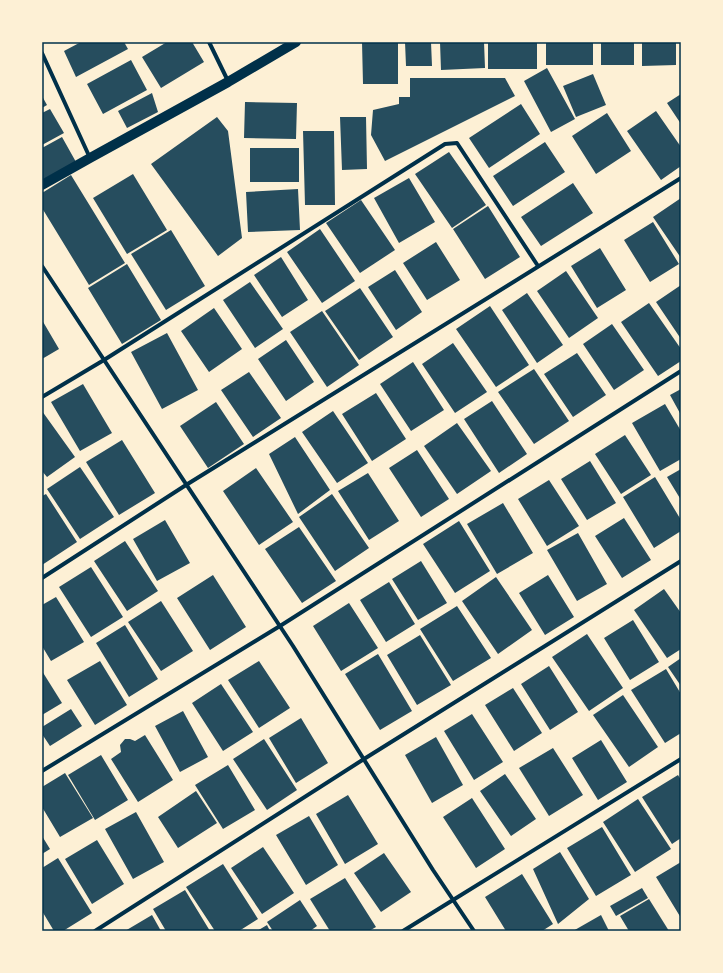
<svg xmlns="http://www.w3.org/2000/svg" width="723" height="973" font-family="'Public Sans',sans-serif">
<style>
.building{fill:#264d5e}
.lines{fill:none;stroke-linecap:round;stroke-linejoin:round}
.minor{stroke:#003049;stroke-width:4}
.primary{stroke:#003049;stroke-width:10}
.neatline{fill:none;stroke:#003049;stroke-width:1.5}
</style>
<rect width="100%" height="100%" fill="#fdf0d5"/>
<path class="building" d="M81,42H124L128,49L76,77L64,51Z
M167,42H192L204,62L161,88L142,57Z
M362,42H398V84H363Z
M405,42H431L432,66H406Z
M440,42H484L485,68L441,70Z
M488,42H537V69H488Z
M546,42H593V65H546Z
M601,42H634V65H601Z
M642,42H676V65L642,66Z
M131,60L147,90L103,114L87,84Z
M547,68L575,119L551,132L524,81Z
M593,74L606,105L576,117L563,86Z
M410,78H505L515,96L385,161L371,135L373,110L399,104V97H410Z
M152,93L158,112L127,128L118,111Z
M681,94V124L667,103Z
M42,96L47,105L42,108Z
M245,102L297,103L296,139L244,138Z
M521,104L540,134L489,168L469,138Z
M50,109L64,133L42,145V113Z
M656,111L681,147V166L661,180L627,131Z
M607,113L631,151L596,174L572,136Z
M217,117L228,131L242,238L218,256L151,164Z
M340,117H366L367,169L342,170Z
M303,131H334L335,205H305Z
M62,137L76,162L42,180V148Z
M545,142L565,172L513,206L493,176Z
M250,148H299V182H250Z
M449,152L486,205L452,228L415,174Z
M133,174L167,230L127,254L93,198Z
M71,175L125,263L89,285L42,208V193Z
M409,178L435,222L399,243L374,198Z
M573,183L593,213L541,246L521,217Z
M298,189L300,230L248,232L246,192Z
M681,198V258L653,217Z
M361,200L395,250L360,273L326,223Z
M488,206L520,257L485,279L453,229Z
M653,222L679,264L650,282L624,240Z
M320,229L355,281L322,303L287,252Z
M171,230L205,286L166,310L131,254Z
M436,242L460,280L427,300L403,263Z
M600,248L626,290L597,308L571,266Z
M281,257L308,300L282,317L254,275Z
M127,264L161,320L122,344L88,288Z
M395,270L422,312L396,330L368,287Z
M566,271L598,318L569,338L537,291Z
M250,282L283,329L255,348L223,300Z
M681,285V339L656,302Z
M360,288L393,337L359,360L325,311Z
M527,293L563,345L537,363L502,310Z
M649,303L681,349V361L658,376L621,322Z
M490,306L529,365L496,387L456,329Z
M214,308L242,349L209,372L181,331Z
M322,311L359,365L327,387L290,332Z
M42,320L59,349L42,359Z
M612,324L644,370L614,390L583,344Z
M167,333L198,390L162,409L131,352Z
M286,340L314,382L286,401L258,359Z
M453,343L487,392L455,413L422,364Z
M577,353L606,395L573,417L544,374Z
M413,362L444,410L411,431L380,384Z
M534,369L569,421L534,444L498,392Z
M249,372L281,418L253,437L221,390Z
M83,384L112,433L80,451L51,402Z
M681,389V415L670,395Z
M376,393L406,439L372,461L342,414Z
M492,401L527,454L499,473L464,419Z
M216,402L244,444L208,468L180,426Z
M665,404L681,431V459L660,471L632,423Z
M42,411L75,457L47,477L42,471Z
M333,411L368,463L337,483L302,432Z
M457,423L491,471L457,494L424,446Z
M625,435L651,475L621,494L595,454Z
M295,437L330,490L298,514L269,454Z
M122,440L155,493L119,515L86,462Z
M417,450L449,499L421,517L389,468Z
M590,461L616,503L587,520L561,479Z
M80,467L114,517L80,539L47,489Z
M256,468L293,522L259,545L223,491Z
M681,469V500L667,477Z
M368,473L399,521L369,540L338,491Z
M655,477L681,520V531L654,548L623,497Z
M549,480L579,526L547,546L518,499Z
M46,494L77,542L42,565V496Z
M332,494L369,548L335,571L299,517Z
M503,503L533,553L497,574L467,524Z
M624,518L651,560L622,578L595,536Z
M165,520L190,563L157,581L133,539Z
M459,521L490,571L455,593L423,544Z
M299,527L336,581L302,603L265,549Z
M578,533L607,584L577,601L547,550Z
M125,541L158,591L127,611L94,561Z
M421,561L447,603L418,620L392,579Z
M91,567L123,617L91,637L59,587Z
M213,575L246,627L210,650L177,598Z
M548,575L574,617L545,635L519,593Z
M496,577L532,630L498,654L462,601Z
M389,582L415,624L386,642L360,600Z
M664,589L681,613V649L667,658L634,610Z
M56,597L84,642L51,661L42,646V605Z
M161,601L193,651L161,671L128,622Z
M349,603L378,648L341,671L313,626Z
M457,606L491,658L453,681L420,629Z
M633,620L659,662L630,680L604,638Z
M125,625L158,679L129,697L96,643Z
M587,634L623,688L589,711L552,657Z
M420,635L451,685L417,705L387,655Z
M378,654L412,711L380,730L345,674Z
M681,658V686L668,667Z
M100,661L127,705L95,725L67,680Z
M259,661L290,708L259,728L228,680Z
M549,666L578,712L550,730L521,684Z
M666,669L681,694V733L665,743L631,690Z
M42,671L62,703L42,715Z
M221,684L253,732L223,751L192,703Z
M513,688L542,733L514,751L485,705Z
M623,695L658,747L629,767L593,715Z
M71,709L82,726L50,746L42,734V727Z
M183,711L208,757L180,772L155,726Z
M472,714L503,762L474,780L444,731Z
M301,718L328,763L296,783L269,738Z
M145,735L173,780L138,802L111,759L121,752L120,745L125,739H130L135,741Z
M436,737L463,785L432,803L405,755Z
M264,739L297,790L267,810L233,759Z
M601,740L627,782L598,800L572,758Z
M553,748L583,795L549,816L519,768Z
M101,755L128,800L95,820L68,775Z
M228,765L255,810L223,829L195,785Z
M65,773L93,818L60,837L42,807V787Z
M505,774L536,819L511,836L480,791Z
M678,775L681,780V838L672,844L642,797Z
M196,791L217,823L178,848L158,817Z
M348,795L378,844L345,864L316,814Z
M472,798L505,849L476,868L443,817Z
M638,799L671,849L635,872L603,822Z
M136,812L164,862L133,879L105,829Z
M309,816L338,865L306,885L276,835Z
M602,827L631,875L596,896L567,848Z
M42,836L50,849L42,854Z
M97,840L124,884L92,904L65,859Z
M263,847L294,893L262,914L231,868Z
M560,852L589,899L558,924L533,869Z
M384,853L411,892L381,912L354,873Z
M58,858L92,913L63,931H54L42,911V868Z
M681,862V918L656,877Z
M223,864L258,919L239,931H215L186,887Z
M522,874L553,924L542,931H506L485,897Z
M345,878L376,927L369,931H330L310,899Z
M642,888L648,898L616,916L610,906Z
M185,890L210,931H166L153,909Z
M649,899L669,931H629L620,916Z
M300,900L317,926L310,931H273L267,922Z
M152,915L161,931H125Z
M601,915L609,931H573Z
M267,925L270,931H257Z"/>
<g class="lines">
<path class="minor" d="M209,42L228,81
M42,53L90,158
M42,266L293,646L433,870L474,931
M42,397L104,360L445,144L457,143L538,266
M42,578L186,485L681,178
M42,771L280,626L681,371
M95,931L364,759L681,561
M403,931L453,900L681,759"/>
<path class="primary" d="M42,185L90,158L228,82L296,42"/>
</g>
<rect width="723" height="973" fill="none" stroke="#fdf0d5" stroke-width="86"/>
<rect x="43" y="43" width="637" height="887" class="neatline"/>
</svg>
